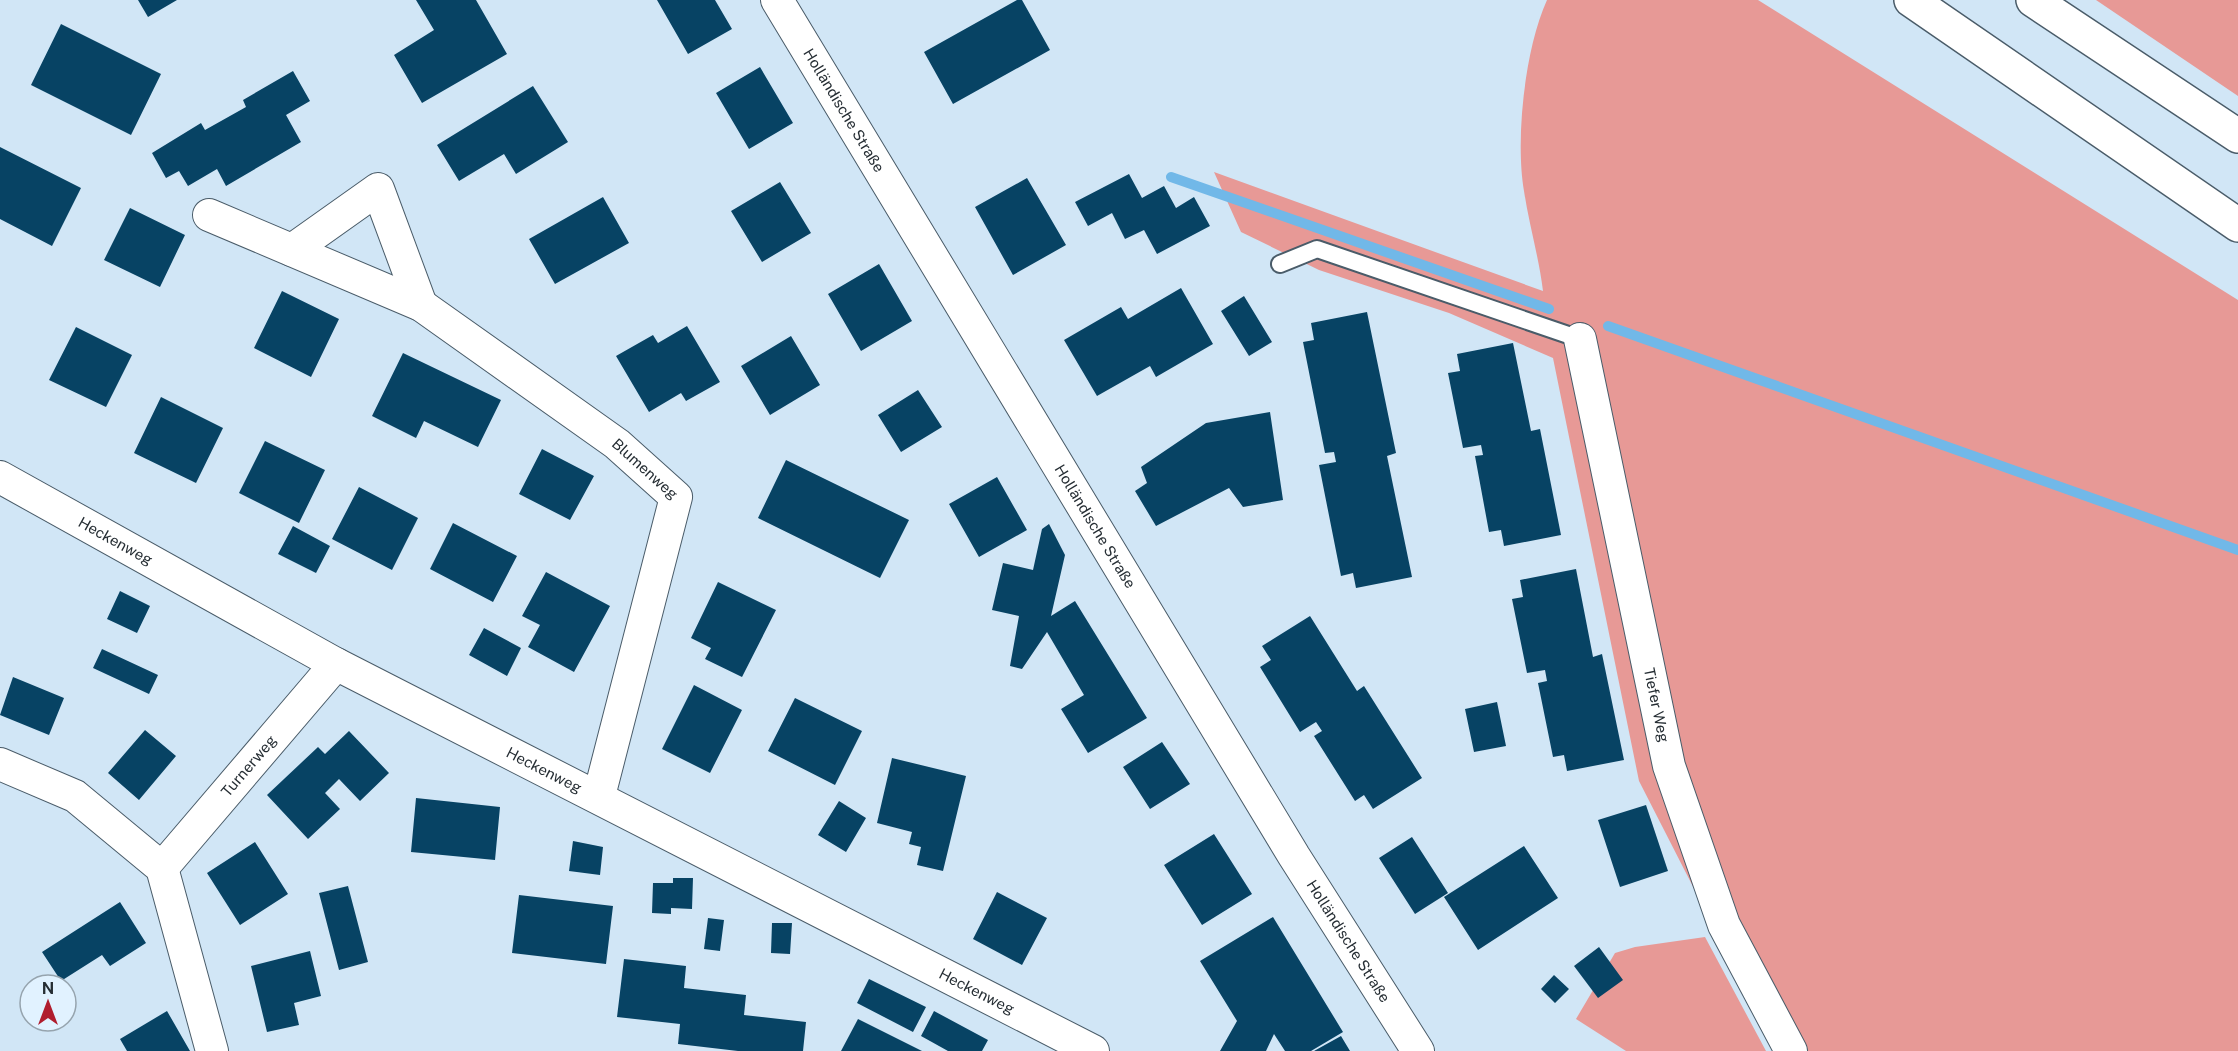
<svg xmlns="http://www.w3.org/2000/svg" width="2238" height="1051" font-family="'Public Sans',sans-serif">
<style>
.green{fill:#e79996}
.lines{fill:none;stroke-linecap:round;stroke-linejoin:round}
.stream{stroke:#71b8e8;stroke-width:10}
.building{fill:#074364}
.service-casing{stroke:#4a5c69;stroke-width:20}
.minor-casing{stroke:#4a5c69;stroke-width:34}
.trunk-casing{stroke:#4a5c69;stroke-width:36}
.service{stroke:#fff;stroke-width:16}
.minor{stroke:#fff;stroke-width:32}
.trunk{stroke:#fff;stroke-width:33}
.labels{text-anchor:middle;stroke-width:6;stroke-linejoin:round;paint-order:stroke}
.street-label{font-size:15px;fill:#262e34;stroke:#e1f2ff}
</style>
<rect width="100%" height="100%" fill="#d1e6f6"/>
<path class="green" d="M1547,0H1758L2238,300V1051H1777L1639,781L1553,358L1449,313L1319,270L1241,232L1214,172L1543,291C1539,258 1529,224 1524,191C1515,139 1525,48 1547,0Z
M2096,0H2238V96Z
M1705,937L1766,1051H1626L1576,1019L1615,953L1635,947Z"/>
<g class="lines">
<path class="stream" d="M1171,177L1549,309
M1608,326L2238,550"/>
</g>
<path class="building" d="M138,0H177L148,17Z
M416,0H476L507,54L422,103L394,55L434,30Z
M657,0H715L732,29L688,54Z
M1017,0H1022L1050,50L953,104L924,52Z
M61,24L161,74L131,135L31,85Z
M760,67L793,123L749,149L716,93Z
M293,71L310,101L286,115L301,142L226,186L217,169L188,186L179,171L166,178L152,153L201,123L205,130L246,107L243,100Z
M533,86L568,142L516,174L504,154L459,181L437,145Z
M0,147L81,188L52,246L0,219Z
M1129,174L1142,198L1164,186L1176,208L1194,197L1210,226L1157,254L1144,230L1125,239L1112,213L1088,226L1075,202Z
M1027,178L1066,245L1013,275L975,207Z
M780,182L811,233L762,262L731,211Z
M603,197L629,243L555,284L529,239Z
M130,208L185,235L160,287L104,260Z
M879,264L912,321L861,351L828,294Z
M1181,288L1213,344L1156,377L1150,366L1097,396L1064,340L1121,307L1128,319Z
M282,291L339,319L311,377L254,348Z
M1244,296L1272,342L1249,356L1221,311Z
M1367,312L1396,453L1387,456L1412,577L1356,588L1353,573L1341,576L1319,465L1336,462L1334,452L1325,453L1303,342L1314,340L1311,323Z
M687,326L720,382L686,401L681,393L649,412L616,356L653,335L658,343Z
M76,327L132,355L106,407L49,380Z
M791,336L820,385L770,415L741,366Z
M1513,343L1531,431L1540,429L1561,535L1504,546L1501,530L1489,532L1475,456L1483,455L1481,445L1463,448L1448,373L1460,371L1457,354Z
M403,353L501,400L478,447L424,421L416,438L372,416Z
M918,390L942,427L901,452L878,415Z
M161,397L223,428L196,483L134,453Z
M1270,412L1283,500L1243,507L1229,488L1156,526L1135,491L1147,483L1141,467L1206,423Z
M265,441L325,470L299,523L239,493Z
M542,449L594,476L570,520L519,494Z
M786,460L909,520L880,578L758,518Z
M997,477L1027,530L979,557L949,504Z
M359,487L418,518L392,570L332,539Z
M453,523L517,556L493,602L430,569Z
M1049,524L1065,555L1051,616L1075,601L1147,718L1088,753L1061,709L1084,695L1047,632L1022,669L1010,666L1019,616L992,610L1003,563L1033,570L1042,529Z
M293,526L330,546L316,573L278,554Z
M1576,569L1593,657L1602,654L1624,760L1567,771L1564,755L1553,757L1538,683L1547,681L1545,670L1527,673L1512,599L1523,597L1520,580Z
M546,572L610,606L574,672L528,647L540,625L522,616Z
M718,582L776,610L742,677L705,659L711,648L691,638Z
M120,591L150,606L137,633L107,619Z
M1310,616L1357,691L1364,686L1422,778L1373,809L1364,795L1355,801L1314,736L1322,731L1316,722L1300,732L1260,667L1271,660L1262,646Z
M484,628L521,648L507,676L469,655Z
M102,649L158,675L149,694L93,668Z
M13,677L64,698L49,735L0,715Z
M694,685L742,710L710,773L662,749Z
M795,698L862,731L835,785L768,751Z
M1497,702L1506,746L1474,752L1465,709Z
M145,730L176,756L139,800L108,773Z
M349,731L389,773L360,801L339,779L325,793L340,809L308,839L267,795L318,747L325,754Z
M1162,742L1190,784L1150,809L1123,767Z
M892,758L966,776L943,871L917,865L921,847L909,844L912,832L877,823Z
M416,798L500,807L495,860L411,852Z
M839,801L866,818L846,852L818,835Z
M1646,805L1668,871L1620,887L1598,820Z
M1214,834L1252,894L1202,925L1164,865Z
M1412,837L1448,893L1415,914L1379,858Z
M573,841L603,847L600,875L569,871Z
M255,842L288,894L240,925L207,873Z
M1524,846L1558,898L1478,950L1444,897Z
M673,878H693L692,909L671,908V914L652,913L653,883H673Z
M348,886L368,962L339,970L319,893Z
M997,892L1047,918L1022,965L973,939Z
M519,895L613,906L606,964L512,953Z
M120,902L146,943L110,966L102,955L61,981L42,952Z
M1273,917L1343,1032L1311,1051H1285L1274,1034L1266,1051H1220L1237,1021L1200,961Z
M708,918L724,920L720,951L704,949Z
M772,923H792L790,954L771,953Z
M1599,947L1623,980L1598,998L1574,966Z
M310,951L321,996L294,1003L299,1025L267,1032L251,966Z
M624,959L686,966L684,988L746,995L744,1015L806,1022L803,1051H738L678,1044L680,1024L617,1017Z
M1554,975L1569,989L1555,1003L1541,989Z
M869,979L926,1007L913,1032L857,1003Z
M167,1011L190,1051H127L120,1039Z
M934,1011L988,1040L982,1051H948L921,1036Z
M858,1019L922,1051H841Z
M1341,1036L1350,1051H1314Z"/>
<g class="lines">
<g class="service-casing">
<path id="service" d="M1280,264L1317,249L1580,339"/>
</g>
<g class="minor-casing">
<g id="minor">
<path id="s1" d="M777,0L1294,856L1418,1051"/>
<path id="s2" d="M209,215L421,305L617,444L676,497L599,796"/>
<path d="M292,250L378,189L421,305"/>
<path id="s3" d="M1580,339L1669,766L1724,925L1791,1051"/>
<path id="s4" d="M0,477L336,664L1093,1051"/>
<path d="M0,764L75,796L162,868L212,1051"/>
<path id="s5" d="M162,868L336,664"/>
</g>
</g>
<g class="trunk-casing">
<path id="trunk" d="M1911,0L2238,225
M2033,0L2238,136"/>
</g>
<use href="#service" class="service"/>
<use href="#minor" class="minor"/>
<use href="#trunk" class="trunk"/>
</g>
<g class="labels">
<g class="street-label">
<text dy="5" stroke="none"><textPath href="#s1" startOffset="129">Holländische Straße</textPath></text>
<text dy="5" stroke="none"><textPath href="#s2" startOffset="508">Blumenweg</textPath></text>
<text dy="5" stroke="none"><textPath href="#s1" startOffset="615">Holländische Straße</textPath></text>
<text dy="5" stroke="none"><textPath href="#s4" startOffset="132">Heckenweg</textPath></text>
<text dy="5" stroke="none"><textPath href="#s3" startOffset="374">Tiefer Weg</textPath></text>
<text dy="5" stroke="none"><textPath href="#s5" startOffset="134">Turnerweg</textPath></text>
<text dy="5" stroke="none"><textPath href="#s4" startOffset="618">Heckenweg</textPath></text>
<text dy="5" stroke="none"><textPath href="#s1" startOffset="1101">Holländische Straße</textPath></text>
<text dy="5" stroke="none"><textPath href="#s4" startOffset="1104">Heckenweg</textPath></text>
</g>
</g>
<g transform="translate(48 1003)"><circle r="28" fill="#e1f2ff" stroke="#96a4ae" stroke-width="1.5"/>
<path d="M0-4.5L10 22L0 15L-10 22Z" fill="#b01d2e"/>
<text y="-9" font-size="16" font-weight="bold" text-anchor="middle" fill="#262e34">N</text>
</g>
</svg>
